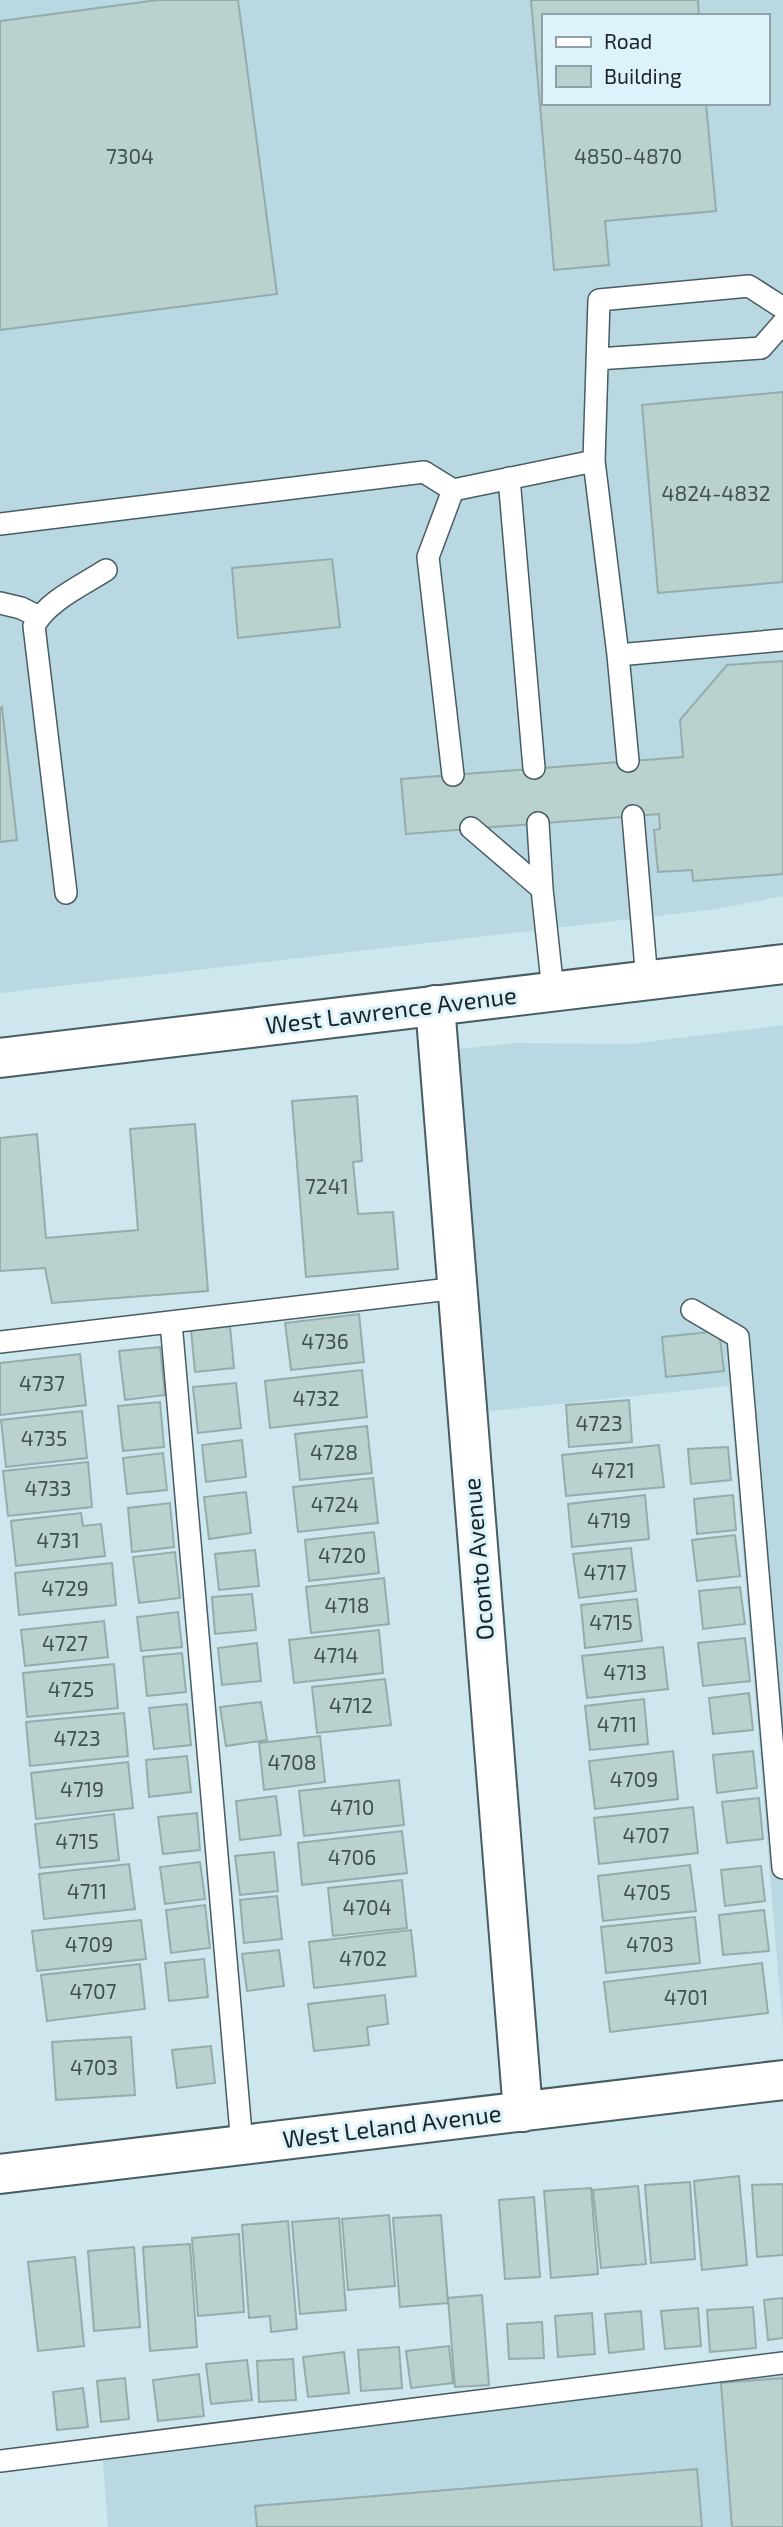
<svg xmlns="http://www.w3.org/2000/svg" width="783" height="2527" font-family="'Exo 2',sans-serif">
<style>
.built{fill:#b9d8e2;fill-rule:evenodd}
.building{fill:#b9d1cf;stroke:#94acaa;stroke-width:2}
.lines{fill:none;stroke-linecap:round;stroke-linejoin:round}
.service-casing{stroke:#485c63;stroke-width:24}
.minor-casing{stroke:#485c63;stroke-width:42}
.secondary-casing{stroke:#485c63;stroke-width:42}
.service{stroke:#fff;stroke-width:21}
.minor{stroke:#fff;stroke-width:38}
.secondary{stroke:#fff;stroke-width:38}
.labels{text-anchor:middle;stroke-width:6;stroke-linejoin:round;paint-order:stroke}
.number-label{font-size:21px;fill:#424f51}
.street-label{font-size:24px;fill:#1b2427;stroke:#dcf3fb}
</style>
<rect width="100%" height="100%" fill="#cee6ed"/>
<path class="built" d="M0,0H783V896L716,909L0,993ZM543,16H767V103H543Z
M783,1025V2030L729,1386L473,1413L442,1051L515,1043L631,1044Z
M783,2353V2527H108L101,2436Z"/>
<path class="building" d="M158,0H238L277,294L0,330V21Z
M531,0H698L699,16H543V103H706L716,211L605,221L609,265L554,270Z
M783,392V582L658,593L642,405Z
M332,559L340,627L238,638L232,568Z
M783,661V874L693,881L692,870L658,872L654,830L660,829L659,814L406,834L401,779L683,757L680,720L727,665Z
M2,707L17,840L0,842V708Z
M357,1096L362,1161L353,1162L358,1214L393,1212L398,1269L306,1277L292,1101Z
M195,1124L208,1291L52,1303L45,1268L0,1271V1138L37,1134L46,1238L138,1230L130,1129Z
M359,1314L364,1362L291,1370L285,1323Z
M230,1326L234,1368L195,1372L191,1330Z
M719,1331L724,1371L666,1377L662,1337Z
M160,1347L165,1395L125,1400L119,1351Z
M80,1354L86,1405L0,1415V1363Z
M362,1370L367,1417L270,1428L265,1381Z
M236,1383L241,1428L198,1433L193,1387Z
M629,1400L632,1442L569,1447L566,1405Z
M160,1402L164,1447L123,1451L118,1406Z
M82,1411L87,1458L6,1467L1,1420Z
M367,1426L372,1473L300,1480L295,1434Z
M242,1440L246,1477L206,1482L202,1445Z
M659,1445L664,1487L566,1496L562,1455Z
M728,1447L731,1480L691,1484L688,1449Z
M163,1453L167,1490L127,1494L123,1458Z
M88,1462L92,1507L8,1516L3,1471Z
M373,1478L378,1523L298,1532L293,1487Z
M246,1492L251,1533L209,1539L204,1497Z
M645,1495L649,1539L572,1547L568,1504Z
M733,1495L736,1530L697,1534L694,1499Z
M170,1503L174,1547L132,1552L128,1508Z
M81,1513L83,1526L101,1524L105,1556L16,1566L11,1521Z
M374,1532L379,1573L309,1581L305,1540Z
M735,1535L740,1576L697,1581L692,1540Z
M631,1548L636,1591L579,1598L573,1554Z
M255,1550L259,1586L219,1590L215,1554Z
M175,1552L180,1598L139,1603L133,1557Z
M112,1563L116,1605L19,1615L15,1573Z
M384,1578L389,1624L311,1633L306,1587Z
M740,1587L745,1624L703,1629L699,1591Z
M252,1594L256,1630L215,1634L212,1597Z
M637,1599L642,1641L585,1648L581,1605Z
M178,1612L182,1647L141,1651L137,1617Z
M104,1621L108,1657L25,1666L21,1630Z
M379,1630L383,1673L294,1683L289,1640Z
M745,1638L750,1681L703,1686L698,1643Z
M257,1643L261,1681L222,1685L218,1648Z
M663,1647L668,1689L587,1698L582,1656Z
M182,1653L186,1692L147,1696L143,1657Z
M114,1664L118,1708L27,1717L23,1673Z
M385,1679L391,1725L317,1733L312,1687Z
M749,1693L753,1730L713,1734L709,1698Z
M644,1699L648,1744L590,1750L585,1706Z
M261,1702L267,1740L226,1746L220,1707Z
M187,1704L191,1745L154,1749L149,1708Z
M124,1713L128,1756L30,1766L26,1722Z
M320,1736L325,1782L264,1790L259,1743Z
M673,1751L678,1799L595,1809L589,1761Z
M753,1751L757,1788L717,1793L713,1755Z
M187,1756L191,1792L149,1797L146,1760Z
M128,1762L133,1808L36,1819L31,1773Z
M399,1780L404,1825L304,1836L299,1791Z
M276,1796L281,1835L240,1840L236,1801Z
M759,1798L763,1839L727,1843L722,1802Z
M693,1807L698,1853L599,1864L594,1818Z
M197,1813L200,1850L163,1854L158,1817Z
M114,1814L119,1860L40,1868L35,1824Z
M402,1831L407,1873L302,1885L298,1843Z
M274,1852L278,1891L240,1895L235,1856Z
M200,1862L205,1899L165,1904L160,1867Z
M129,1864L135,1909L44,1919L39,1874Z
M690,1865L696,1911L603,1921L598,1876Z
M761,1866L765,1901L725,1906L721,1870Z
M402,1880L407,1928L333,1936L328,1888Z
M277,1896L282,1939L244,1943L240,1900Z
M205,1905L210,1948L171,1953L166,1910Z
M764,1910L769,1951L723,1955L719,1915Z
M695,1917L700,1963L606,1973L601,1927Z
M141,1920L146,1959L37,1971L32,1931Z
M411,1930L416,1976L314,1988L309,1942Z
M279,1950L284,1986L247,1991L242,1954Z
M204,1959L208,1997L169,2001L165,1963Z
M762,1963L768,2013L610,2032L604,1982Z
M140,1964L145,2009L47,2021L41,1975Z
M385,1995L388,2024L367,2027L369,2045L314,2051L308,2004Z
M131,2037L135,2095L56,2100L52,2042Z
M211,2046L215,2083L177,2088L172,2050Z
M739,2176L747,2265L702,2270L694,2181Z
M690,2182L695,2259L651,2263L645,2185Z
M783,2184V2255L757,2257L752,2185Z
M638,2186L646,2264L601,2268L593,2190Z
M591,2188L598,2274L551,2278L544,2191Z
M534,2197L540,2277L505,2279L499,2200Z
M389,2215L395,2286L348,2290L342,2219Z
M441,2215L448,2303L400,2307L393,2218Z
M339,2218L346,2310L300,2314L292,2222Z
M288,2221L297,2329L271,2332L270,2316L249,2318L242,2225Z
M239,2234L244,2312L198,2316L192,2238Z
M190,2244L197,2347L150,2351L143,2247Z
M134,2247L140,2327L94,2331L88,2251Z
M75,2257L84,2346L38,2351L28,2262Z
M482,2295L489,2385L455,2387L448,2298Z
M783,2298V2338L768,2340L764,2300Z
M753,2307L756,2348L710,2352L707,2310Z
M698,2308L701,2346L665,2349L661,2311Z
M641,2311L644,2349L609,2353L605,2314Z
M592,2313L595,2354L558,2357L555,2316Z
M542,2322L544,2358L509,2359L507,2324Z
M449,2346L453,2383L411,2388L406,2351Z
M399,2347L402,2388L361,2391L358,2350Z
M344,2352L349,2393L308,2397L303,2357Z
M293,2359L296,2400L259,2402L257,2361Z
M247,2360L252,2400L211,2404L206,2364Z
M199,2374L204,2416L158,2421L153,2380Z
M125,2378L129,2419L101,2422L97,2381Z
M783,2378V2527H732L721,2383Z
M83,2388L88,2427L57,2430L53,2392Z
M697,2469L702,2527H257L255,2506Z"/>
<g class="lines">
<g class="service-casing">
<path id="service" d="M597,359L761,348L783,323
M509,478L534,768
M0,524L424,472L453,490
M0,603L21,608L39,617
M618,655L783,640
M628,761L618,655L594,461L599,300L749,286L783,308
M453,775L428,557L453,490L594,461
M633,816L647,981
M538,823L542,889
M471,828L542,889L553,991
M66,893L34,626C47,601 83,585 106,570
M692,1310L738,1337L783,1868
M171,1322L242,2145
M0,1342L458,1288
M0,2461L783,2363"/>
</g>
<g class="minor-casing">
<path id="minor" d="M435,1005L523,2112
M0,2174L783,2080"/>
</g>
<g class="secondary-casing">
<path id="secondary" d="M0,1058L783,964"/>
</g>
<use href="#service" class="service"/>
<use href="#minor" class="minor"/>
<use href="#secondary" class="secondary"/>
</g>
<g class="labels">
<g class="number-label">
<text x="130" y="164">7304</text>
<text x="628" y="164">4850-4870</text>
<text x="716" y="501">4824-4832</text>
<text x="327" y="1194">7241</text>
<text x="325" y="1349">4736</text>
<text x="42" y="1391">4737</text>
<text x="316" y="1406">4732</text>
<text x="599" y="1431">4723</text>
<text x="44" y="1446">4735</text>
<text x="334" y="1460">4728</text>
<text x="613" y="1478">4721</text>
<text x="48" y="1496">4733</text>
<text x="335" y="1512">4724</text>
<text x="609" y="1528">4719</text>
<text x="58" y="1548">4731</text>
<text x="342" y="1563">4720</text>
<text x="605" y="1580">4717</text>
<text x="65" y="1596">4729</text>
<text x="347" y="1613">4718</text>
<text x="611" y="1630">4715</text>
<text x="65" y="1651">4727</text>
<text x="336" y="1663">4714</text>
<text x="625" y="1680">4713</text>
<text x="71" y="1697">4725</text>
<text x="351" y="1713">4712</text>
<text x="617" y="1732">4711</text>
<text x="77" y="1746">4723</text>
<text x="292" y="1770">4708</text>
<text x="634" y="1787">4709</text>
<text x="82" y="1797">4719</text>
<text x="352" y="1815">4710</text>
<text x="646" y="1843">4707</text>
<text x="77" y="1849">4715</text>
<text x="352" y="1865">4706</text>
<text x="87" y="1899">4711</text>
<text x="647" y="1900">4705</text>
<text x="367" y="1915">4704</text>
<text x="89" y="1952">4709</text>
<text x="650" y="1952">4703</text>
<text x="363" y="1966">4702</text>
<text x="93" y="1999">4707</text>
<text x="686" y="2005">4701</text>
<text x="94" y="2075">4703</text>
</g>
<g class="street-label">
<text transform="translate(391 1011) rotate(-7)" y="8">West Lawrence Avenue</text>
<text transform="translate(479 1559) rotate(-95)" y="8">Oconto Avenue</text>
<text transform="translate(392 2127) rotate(-7)" y="8">West Leland Avenue</text>
</g>
</g>
<rect x="542" y="14" width="228" height="91" fill="#dcf3fb" stroke="#8fa0a6" stroke-width="2"/>
<rect x="556" y="37" width="35" height="10" fill="#ffffff" stroke="#8fa0a6" stroke-width="2"/>
<text x="604" y="49" font-size="21" fill="#1b2427">Road</text>
<rect x="556" y="66" width="35" height="21" fill="#b9d1cf" stroke="#8fa0a6" stroke-width="2"/>
<text x="604" y="84" font-size="21" fill="#1b2427">Building</text>
</svg>
